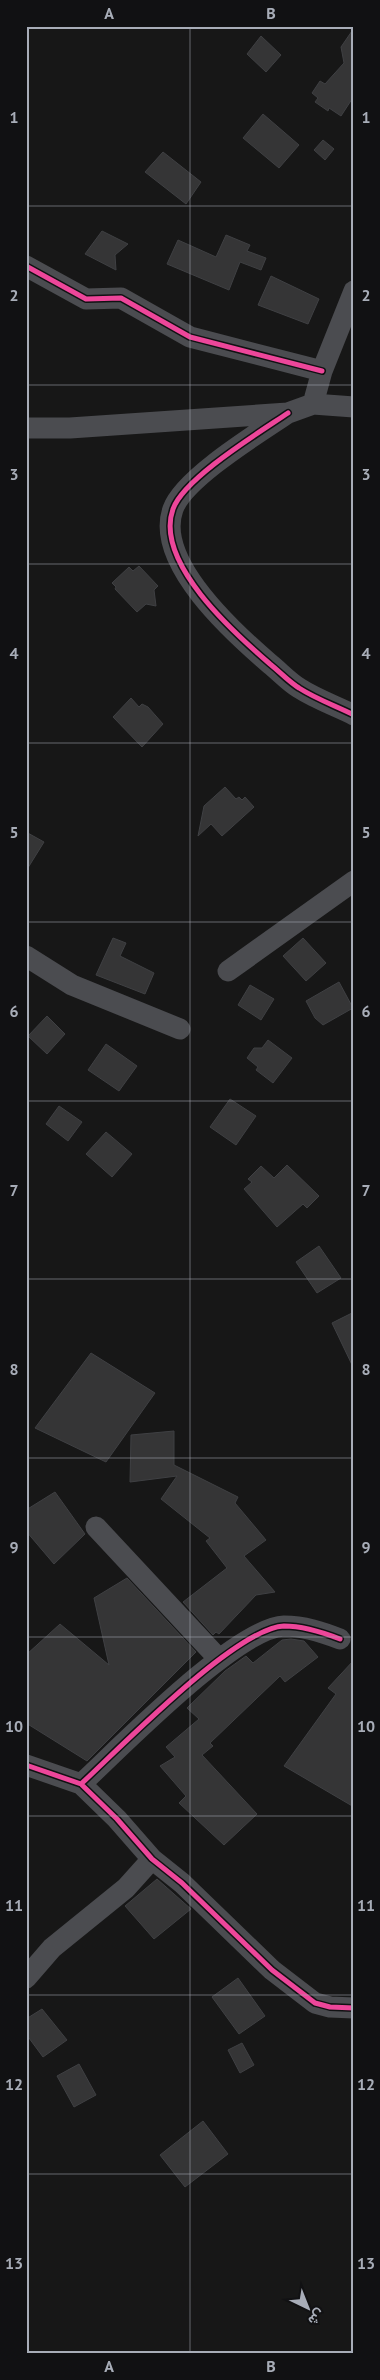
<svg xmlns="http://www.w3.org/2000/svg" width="380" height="2380" font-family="'PT Sans',Vazirmatn,sans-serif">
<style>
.building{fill:#353536;stroke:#3f4043}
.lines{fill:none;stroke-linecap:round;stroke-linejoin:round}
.minor{stroke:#4b4c50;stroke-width:21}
.cycleway-casing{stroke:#111113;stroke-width:8}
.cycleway{stroke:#ed469a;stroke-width:5}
.grid{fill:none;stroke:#a8adb8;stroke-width:1;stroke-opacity:0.55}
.neatline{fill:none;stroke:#a8adb8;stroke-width:2}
.grid-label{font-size:16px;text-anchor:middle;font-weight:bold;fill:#a8adb8}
</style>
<rect width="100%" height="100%" fill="#171717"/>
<path class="building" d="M354,28V96L341,116L329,108L328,111L315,102L318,98L312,93L320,81L325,84L344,63L341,47Z
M261,36L281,55L266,72L247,54Z
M263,114L299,145L279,168L243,138Z
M323,140L334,149L325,160L314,150Z
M163,152L201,182L186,204L145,172Z
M102,231L128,244L115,255L116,270L85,254Z
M226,235L250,245L247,251L266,258L261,270L240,262L229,290L167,264L178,240L216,257Z
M271,276L319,299L308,324L258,305Z
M139,566L158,586L154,590L156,606L146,604L137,612L115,589L116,587L112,583L129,567L133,571Z
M131,698L139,707L142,704L148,707L163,724L142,747L113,717Z
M225,787L236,799L239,797L242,800L245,797L254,807L222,836L211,824L198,836L204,806Z
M26,832L44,842L26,871Z
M113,938L126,943L120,956L154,973L145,994L96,975Z
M303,938L326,963L306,981L283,956Z
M339,982L353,1008L323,1025L315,1018L306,1001Z
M250,985L274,999L261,1020L238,1005Z
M47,1016L65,1034L47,1054L28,1036Z
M268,1040L292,1058L273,1083L256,1070L258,1067L247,1058L254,1048H262Z
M106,1044L137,1066L119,1091L88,1070Z
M230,1099L256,1116L236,1145L210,1127Z
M59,1106L82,1122L68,1141L46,1124Z
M106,1132L132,1154L112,1177L86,1154Z
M287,1165L319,1196L307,1208L303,1204L277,1227L244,1189L252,1182L248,1179L261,1166L274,1178Z
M319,1246L341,1278L317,1293L296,1262Z
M354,1312V1369L332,1323Z
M91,1353L155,1393L106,1462L35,1428Z
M174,1431V1465L238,1497L235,1503L266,1540L244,1556L275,1592L256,1595L219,1634L216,1632L213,1635L183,1602L227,1568L206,1541L210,1538L161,1499L177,1476L130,1482L131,1435Z
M55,1492L85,1534L54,1564L26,1531V1510Z
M127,1578L196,1652L87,1761L26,1723V1655L60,1624L109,1665L94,1598Z
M291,1639L304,1641L318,1657L285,1682L280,1676L210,1743L213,1746L202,1755L257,1814L224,1845L179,1803L186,1796L160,1766L175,1757L166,1747L199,1719L187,1708L225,1671L246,1656L253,1663L282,1640Z
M354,1660V1807L284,1766L336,1694L328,1688Z
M157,1879L191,1909L154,1939L125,1906Z
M238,1978L265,2016L239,2034L212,1997Z
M42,2009L67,2040L43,2057L26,2034V2019Z
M242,2043L254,2065L240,2073L228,2050Z
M79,2064L96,2095L74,2107L57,2076Z
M203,2121L228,2154L185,2187L160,2155Z"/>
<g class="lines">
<path class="minor" d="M26,266L86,299L121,298L190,337L322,371
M313,404L322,371L354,291
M288,413C260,432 184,478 173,509C154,562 234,633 270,664C280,672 289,682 299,688C316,699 336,706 354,715
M26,428H70L288,413L313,404L354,407
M26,956L72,985L180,1029
M228,971L354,881
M96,1527L219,1659
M26,1765L81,1784L117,1819L152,1859L182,1883L272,1970L315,2003L330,2007L354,2008
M81,1784C120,1748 236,1628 284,1626C304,1626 322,1632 340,1639
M26,1978L52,1948L126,1888L152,1859"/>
<g class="cycleway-casing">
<path id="cycleway" d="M26,266L86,299L121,298L190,337L322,371
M288,413C260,432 184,478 173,509C154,562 234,633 270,664C280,672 289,682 299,688C316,699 336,706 354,715
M26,1765L81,1784L117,1819L152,1859L182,1883L272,1970L315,2003L330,2007L354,2008
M81,1784C120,1748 236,1628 284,1626C304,1626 322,1632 340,1639"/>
</g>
<use href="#cycleway" class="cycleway"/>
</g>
<path class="grid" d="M190,26V2354M26,206H354M26,385H354M26,564H354M26,743H354M26,922H354M26,1101H354M26,1279H354M26,1458H354M26,1637H354M26,1816H354M26,1995H354M26,2174H354"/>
<rect width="380" height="2380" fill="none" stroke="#111113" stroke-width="55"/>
<g transform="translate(308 2308) rotate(137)" stroke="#111113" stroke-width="4" paint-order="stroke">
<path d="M0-4L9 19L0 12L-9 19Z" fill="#a8adb8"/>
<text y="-8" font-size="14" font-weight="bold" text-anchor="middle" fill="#a8adb8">ش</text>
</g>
<rect x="28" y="28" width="324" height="2324" class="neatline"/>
<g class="grid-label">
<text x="109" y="19">A</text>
<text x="271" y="19">B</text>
<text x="14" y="123">1</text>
<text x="366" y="123">1</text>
<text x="14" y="301">2</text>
<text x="366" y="301">2</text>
<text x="14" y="480">3</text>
<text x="366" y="480">3</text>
<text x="14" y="659">4</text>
<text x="366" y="659">4</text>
<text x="14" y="838">5</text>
<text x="366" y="838">5</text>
<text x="14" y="1017">6</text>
<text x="366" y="1017">6</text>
<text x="14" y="1196">7</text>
<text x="366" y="1196">7</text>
<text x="14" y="1375">8</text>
<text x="366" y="1375">8</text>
<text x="14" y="1553">9</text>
<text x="366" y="1553">9</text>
<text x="14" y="1732">10</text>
<text x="366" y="1732">10</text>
<text x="14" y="1911">11</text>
<text x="366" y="1911">11</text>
<text x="14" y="2090">12</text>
<text x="366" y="2090">12</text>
<text x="14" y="2269">13</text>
<text x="366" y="2269">13</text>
<text x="109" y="2372">A</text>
<text x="271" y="2372">B</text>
</g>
</svg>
